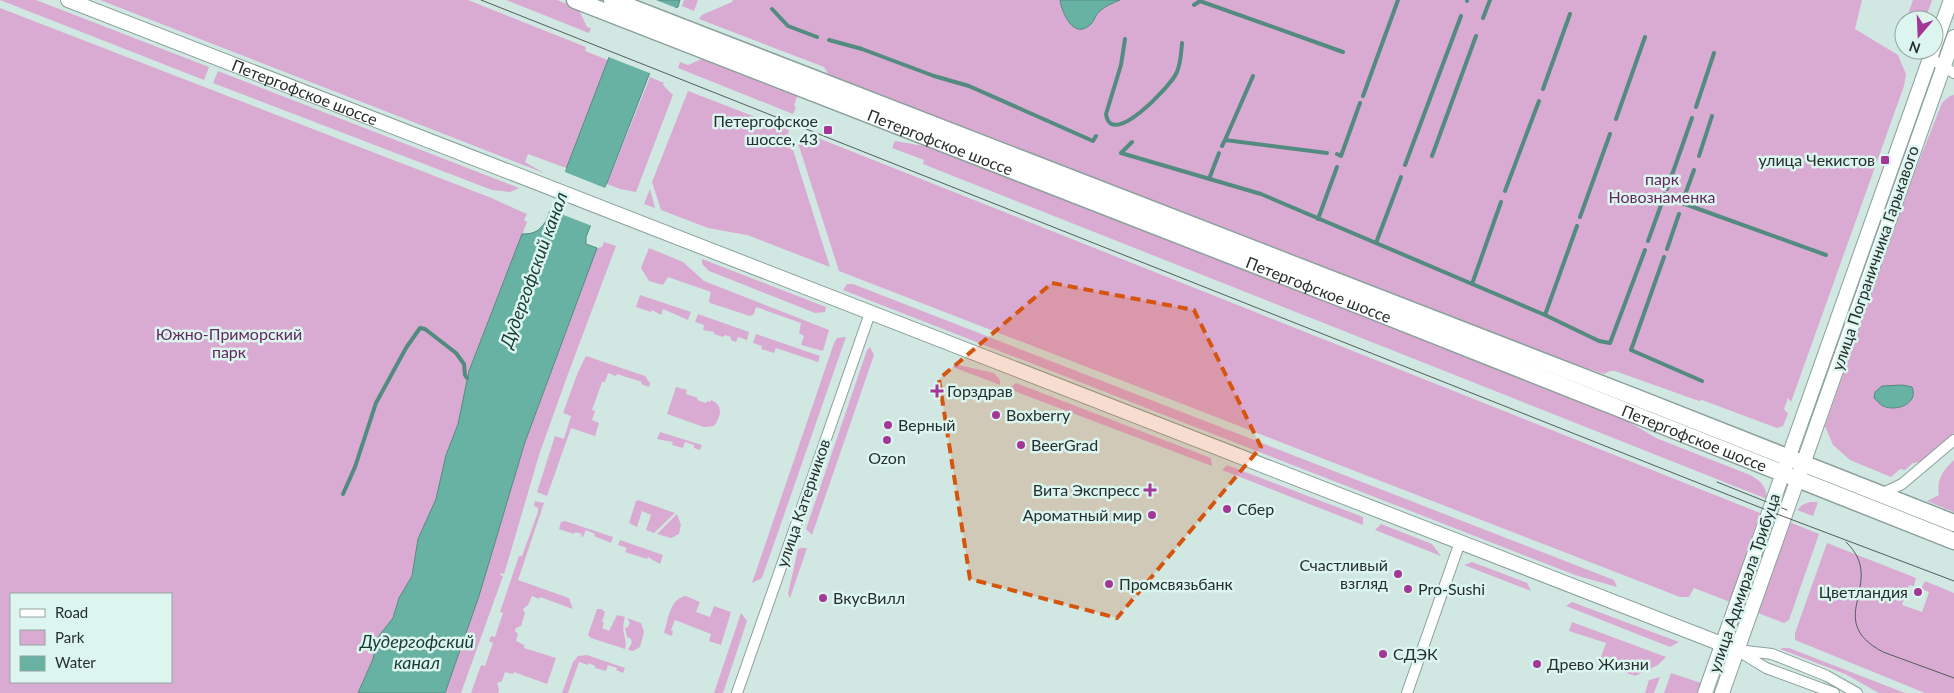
<svg xmlns="http://www.w3.org/2000/svg" width="1954" height="693" font-family="Lato,sans-serif">
<style>
.green{fill:#daabd2;fill-rule:evenodd}
.water{fill:#68b2a4;stroke:#548b80}
.pier{fill:#d0e7e2}
.lines{fill:none;stroke-linecap:round;stroke-linejoin:round}
.stream{stroke:#548b80;stroke-width:4}
.street-casing{stroke:#8ba19c;stroke-width:12}
.secondary-casing{stroke:#8ba19c;stroke-width:16}
.primary-casing{stroke:#8ba19c;stroke-width:19}
.street{stroke:#fff;stroke-width:10}
.secondary{stroke:#fff;stroke-width:14}
.primary{stroke:#fff;stroke-width:16}
.tram{stroke:#515e5b;stroke-width:1}
.marked{fill:#d5550f;fill-opacity:0.2;stroke:#d5550f;stroke-width:4;stroke-dasharray:10 6;stroke-linejoin:round}
.poi-dot{fill:#a33797;stroke:#ddf5ef;stroke-width:2}
.labels{text-anchor:middle;stroke-width:5;stroke-linejoin:round;paint-order:stroke}
.street-label{font-size:16px;fill:#262f2d;stroke:#ddf5ef}
.poi-label{font-size:16px;fill:#262f2d;stroke:#ddf5ef;text-anchor:start}
.park-label{font-size:16px;fill:#642a5d;stroke:#ddf5ef}
.water-label{font-size:18px;font-style:italic;fill:#173b35;stroke:#ddf5ef}
</style>
<rect width="100%" height="100%" fill="#d0e7e2"/>
<path class="green" d="M0,0H36L209,67L204,80Z
M100,0H468L586,47L585,51L608,60L566,168L528,154L525,162L544,173Z
M506,0H557L578,8L587,27L591,28L589,33Z
M684,0H698L694,11L682,6Z
M733,0H1862L1855,29L1898,55L1906,74L1904,86L1791,402L1788,398L1784,409L1788,414L1783,426L1777,428L1702,400L1699,401L1615,371H1610L1604,374L1506,341L834,83L824,67L699,19L702,15L732,2Z
M1913,0H1932L1925,20H1906Z
M0,8L489,197L527,214L524,220L527,222L469,371L458,424L446,455L436,499L418,539L412,576L397,603L393,618L378,637L373,659L358,693H0ZM11,594H171V682H11Z
M704,58L798,94L794,105L796,107L793,114L678,68L680,62L688,65Z
M218,71L519,188L510,192L492,190L213,83Z
M650,77L664,83L663,85L673,95L636,192L620,189L607,184Z
M688,91L789,130L788,134L830,267L747,235L708,228L661,210L652,182Z
M1954,95V433L1920,462L1913,463L1905,470L1900,469L1891,477L1850,460L1833,445L1825,426L1915,171L1942,103L1950,96Z
M803,132L1760,513L1730,602L1694,588L1689,597H1680L839,271L798,143Z
M895,141L930,147L1612,412L1656,438L1750,475C1761,481 1766,486 1767,499L923,164L924,160L892,148Z
M650,189L655,208L644,204Z
M604,242L616,246L568,374L539,455L508,561L504,574L501,573L500,575L503,576L461,693H445L479,596L525,442L597,248L602,247Z
M649,248L683,262L704,281L829,330L823,351L801,345L804,336L799,333L801,323L756,307L754,314L750,316L710,303L709,300L711,292L668,277L663,285L649,281L641,268Z
M702,259L826,307L825,312L815,313L709,271L702,264Z
M847,284H853L1614,580L1617,587L1575,575L843,290Z
M640,295L691,312L688,320L663,309L661,315L652,310L651,312L636,307Z
M698,314L749,332L747,340L738,337L736,342L731,340V337L725,335L723,337L714,334V332L703,330L704,325L695,322Z
M756,334L820,356L818,362L776,348L774,353L761,349L762,346L753,343Z
M846,337L762,578L752,583L834,343L837,338Z
M870,347L874,355L812,535L806,529L867,350Z
M586,356L645,376L650,383L649,387L641,384L642,382L617,374L616,376L608,373L605,382H602L592,410L595,411L592,420L599,423L595,436L571,428L547,496L537,492L555,436L564,439L571,416L563,413L578,372Z
M954,364L994,373L1000,380V385L953,367Z
M1016,383L1211,458L1212,466L1009,389Z
M676,387L687,390L686,394L698,398L697,400L706,403L707,401L710,402L711,400C724,405 721,417 714,426L704,427L667,414Z
M660,432L702,445L700,450L694,448V445L685,442L683,448L672,445L673,442L657,439Z
M1954,460V512L1927,501L1939,495C1936,480 1943,470 1954,460Z
M1227,465L1363,517V525L1222,470Z
M638,500L675,513L654,533L646,530L651,515L642,511L637,527L629,523L636,501Z
M535,501L544,503L518,580L569,598L573,609L540,597L539,599L532,596L528,605L523,609L525,613L521,626L516,628L515,631L518,634L516,641L524,645V648L556,658L547,684L514,672L513,674L505,672L502,681L497,683L499,689L498,693H471L481,665L485,666L493,643L489,641L491,636L495,637L503,613L500,612L519,556H522L538,512V508L534,506Z
M1810,502H1818L1813,516L1797,510L1802,505Z
M677,514L681,525L679,534L671,538L657,534Z
M565,521L613,537L611,543L594,536L595,534L586,530L583,537L581,536L582,534L575,532L574,534L559,529L561,522Z
M1789,522L1819,534L1789,620L1784,623L1758,613Z
M1381,524L1432,544L1441,556L1375,530Z
M620,540L663,555L660,564L648,557L647,559L625,552L627,548L618,545Z
M1827,543L1916,578L1914,586L1909,585L1902,605L1922,612L1929,592L1921,589L1925,581L1954,593V693H1925L1795,640V633Z
M801,548H807L790,598L788,594L798,549Z
M1472,562L1527,583L1531,591L1464,565Z
M686,596L700,602L696,612L710,617L714,606L731,612L721,645L709,641L711,634L675,620L671,630L673,631L672,636L664,633C668,620 670,598 686,596Z
M1572,602L1679,642L1670,647L1566,606Z
M597,609H601L605,612L602,622L604,623L602,628L609,631L617,615L625,617C620,633 628,638 625,649L591,638L588,635Z
M741,613L747,621L723,693H714Z
M627,618L641,623L644,632L640,647L633,651L628,650L632,642L630,638L627,637L625,628L628,627L630,623Z
M1572,622L1666,657L1658,665L1635,676L1599,663L1606,643L1569,631Z
M1783,648H1789L1905,693H1879L1845,674L1780,649Z
M587,655L625,668L623,673L616,670L617,668L608,665L606,671L595,668V666L589,663L588,665L579,662L568,693H562L573,662L578,656Z
M1671,673L1701,683L1697,693H1664Z
M1660,677L1654,693H1645L1649,680Z"/>
<path class="water" d="M631,0H680L678,7L675,8L586,237V244L597,248L525,442L479,596L445,693H358L373,659L378,637L393,618L399,598L412,576L418,539L436,499L446,455L458,424L469,371L522,234C535,234 539,231 546,221Z
M1060,0H1120C1113,3 1105,6 1100,11C1095,15 1095,20 1091,24C1074,41 1062,13 1060,0Z
M1902,385L1912,387C1919,404 1896,412 1883,406C1880,405 1877,400 1874,398L1875,392L1882,386Z"/>
<path class="pier" d="M628,0H656L679,9L677,10L652,74L606,56Z
M564,167L566,168L565,172L605,188L607,184L609,185L592,226L548,209Z"/>
<g class="lines">
<path class="stream" d="M1467,1V0
M1194,5L1200,1L1343,52
M772,9L788,26L817,37
M1483,18L1490,0
M1125,39L1121,65L1106,114C1111,150 1170,86 1176,74C1181,64 1181,54 1182,43
M829,40L862,49L934,76L969,86L1093,141L1096,136
M1543,89L1570,14
M1363,96L1398,0
M1696,107L1714,53
M1616,119L1645,37
M1225,140L1253,76
M1132,142L1121,153L1261,194L1545,315L1599,341L1610,343L1645,250
M1222,146L1225,140L1327,153
M1337,154L1341,156L1360,103
M1432,156L1476,36
M1699,156L1712,116
M1405,165L1461,16
M1694,170L1682,203L1826,255
M1209,179L1219,153
M1667,189L1692,118
M1505,191L1539,101
M1580,217L1610,134
M1318,219L1337,167
M1648,241L1665,194
M1376,243L1401,177
M1667,249L1679,214
M1664,257L1631,350L1702,381
M1472,284L1501,202
M1545,315L1577,226
M343,494L355,467L376,403L406,348L420,328L425,329L456,353L464,364L465,375L467,378"/>
<g class="street-casing">
<path id="street" d="M1930,58L1954,73
M1881,494L1902,484L1954,440
M1737,650L1772,654L1827,676L1857,693
M1740,652L1766,668L1834,693
M737,693L870,313
M1407,693L1460,542"/>
</g>
<g class="secondary-casing">
<g id="secondary">
<path id="s1" d="M68,0L1737,650"/>
<path d="M1934,47L1951,0"/>
<path d="M1705,693L1933,50"/>
<path d="M1722,693L1954,37"/>
</g>
</g>
<g class="primary-casing">
<g id="primary">
<path id="s2" d="M575,0L1371,310L1954,541"/>
<path d="M612,0L1640,399L1954,523"/>
</g>
</g>
<use href="#street" class="street"/>
<use href="#secondary" class="secondary"/>
<use href="#primary" class="primary"/>
<path class="tram" d="M481,0L1769,511L1954,581
M1717,482L1787,510
M1846,542C1889,583 1821,619 1883,652L1954,678"/>
</g>
<path class="marked" d="M1052,283L1194,310L1261,447L1117,618L970,579L939,379Z"/>
<g class="poi-dot">
<rect x="823" y="125" width="10" height="10" rx="2.5"/>
<rect x="1880" y="155" width="10" height="10" rx="2.5"/>
<path d="M934.5 383.5h5v5h5v5h-5v5h-5v-5h-5v-5h5z"/>
<circle cx="996" cy="415" r="5"/>
<circle cx="888" cy="425" r="5"/>
<circle cx="887" cy="440" r="5"/>
<circle cx="1021" cy="445" r="5"/>
<path d="M1147.5 482.5h5v5h5v5h-5v5h-5v-5h-5v-5h5z"/>
<circle cx="1227" cy="509" r="5"/>
<circle cx="1152" cy="515" r="5"/>
<circle cx="1398" cy="574" r="5"/>
<circle cx="1109" cy="584" r="5"/>
<circle cx="1408" cy="589" r="5"/>
<circle cx="1918" cy="592" r="5"/>
<circle cx="823" cy="598" r="5"/>
<circle cx="1383" cy="654" r="5"/>
<circle cx="1537" cy="664" r="5"/>
</g>
<g class="labels">
<g class="street-label">
<text dy="6" stroke="none"><textPath href="#s1" startOffset="254">Петергофское шоссе</textPath></text>
<text dy="6" stroke="none"><textPath href="#s2" startOffset="392">Петергофское шоссе</textPath></text>
<text transform="translate(1875 258) rotate(-71)" y="6">улица Пограничника Гарькавого</text>
<text dy="6" stroke="none"><textPath href="#s2" startOffset="798">Петергофское шоссе</textPath></text>
<text dy="6" stroke="none"><textPath href="#s2" startOffset="1202">Петергофское шоссе</textPath></text>
<text transform="translate(803 503) rotate(-71)" y="6">улица Катерников</text>
<text transform="translate(1744 583) rotate(-71)" y="6">улица Адмирала Трибуца</text>
</g>
<g class="poi-label">
<text x="818" y="127" text-anchor="end">Петергофское<tspan x="818" dy="18">шоссе, 43</tspan></text>
<text x="1875" y="166" text-anchor="end">улица Чекистов</text>
<text x="947" y="397">Горздрав</text>
<text x="1006" y="421">Boxberry</text>
<text x="898" y="431">Верный</text>
<text x="1031" y="451">BeerGrad</text>
<text x="887" y="464" text-anchor="middle">Ozon</text>
<text x="1140" y="496" text-anchor="end">Вита Экспресс</text>
<text x="1237" y="515">Сбер</text>
<text x="1142" y="521" text-anchor="end">Ароматный мир</text>
<text x="1388" y="571" text-anchor="end">Счастливый<tspan x="1388" dy="18">взгляд</tspan></text>
<text x="1119" y="590">Промсвязьбанк</text>
<text x="1418" y="595">Pro-Sushi</text>
<text x="1908" y="598" text-anchor="end">Цветландия</text>
<text x="833" y="604">ВкусВилл</text>
<text x="1393" y="660">СДЭК</text>
<text x="1547" y="670">Древо Жизни</text>
</g>
<g class="park-label">
<text x="1662" y="185">парк<tspan x="1662" dy="18">Новознаменка</tspan></text>
<text x="229" y="340">Южно-Приморский<tspan x="229" dy="18">парк</tspan></text>
</g>
<g class="water-label">
<text transform="translate(534 270) rotate(-70)" y="6">Дудергофский канал</text>
<text x="417" y="648">Дудергофский<tspan x="417" dy="21">канал</tspan></text>
</g>
</g>
<rect x="10" y="593" width="162" height="90" fill="#ddf5ef" stroke="#94a6a1"/>
<rect x="20" y="609" width="25" height="8" fill="#ffffff" stroke="#94a6a1"/>
<text x="55" y="618" font-size="15" fill="#262f2d">Road</text>
<rect x="20" y="630" width="25" height="15" fill="#daabd2" stroke="#94a6a1"/>
<text x="55" y="643" font-size="15" fill="#262f2d">Park</text>
<rect x="20" y="656" width="25" height="15" fill="#68b2a4" stroke="#94a6a1"/>
<text x="55" y="668" font-size="15" fill="#262f2d">Water</text>
<g transform="translate(1919 35) rotate(199)"><circle r="24" fill="#ddf5ef" stroke="#94a6a1"/>
<path d="M0-4L9 19L0 12L-9 19Z" fill="#a33797"/>
<text y="-8" font-size="14" font-weight="bold" text-anchor="middle" fill="#262f2d">N</text>
</g>
</svg>
